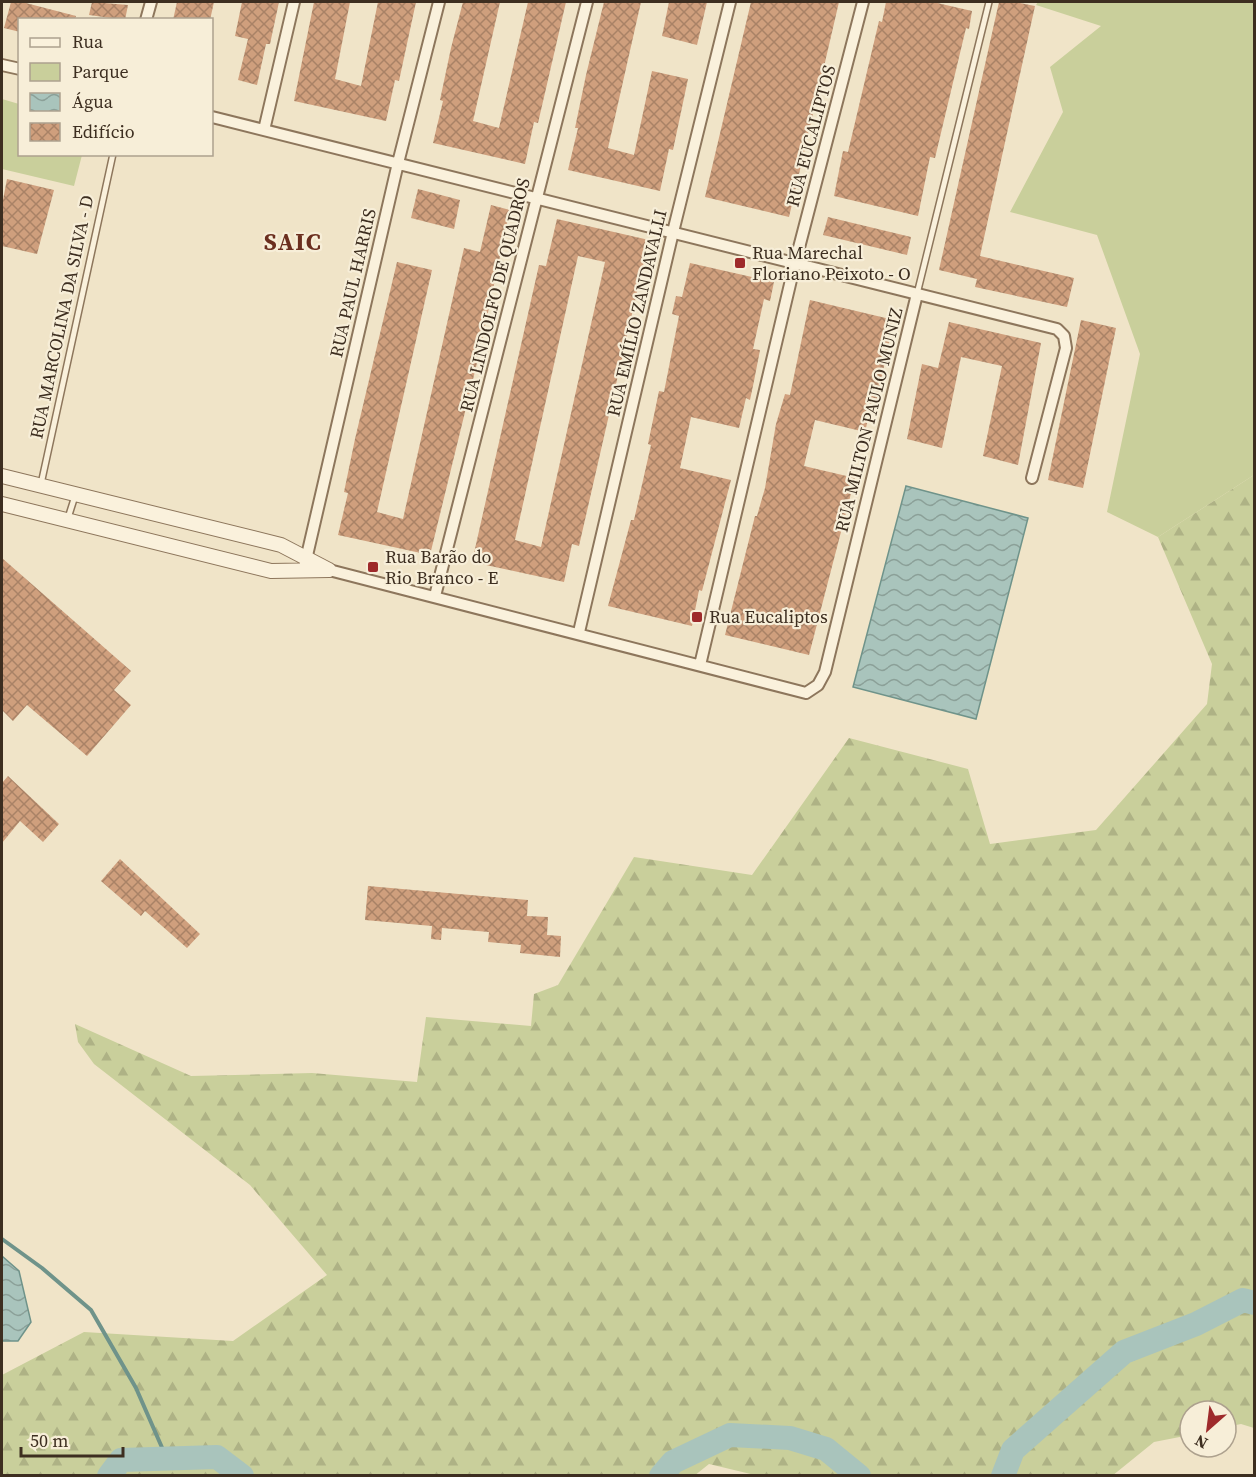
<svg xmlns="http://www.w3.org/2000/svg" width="1256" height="1477" font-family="'Source Serif 4',serif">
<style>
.green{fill:#c9cf9b}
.forest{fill:url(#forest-firs)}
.water{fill:url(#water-waves);stroke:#6f938a;stroke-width:1.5}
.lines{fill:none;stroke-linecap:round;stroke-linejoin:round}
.stream{stroke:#6f938a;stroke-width:4}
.river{stroke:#a9c4bc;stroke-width:24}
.building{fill:url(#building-cross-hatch);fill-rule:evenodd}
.service-casing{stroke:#8d765c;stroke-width:8}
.minor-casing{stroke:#8d765c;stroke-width:14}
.tertiary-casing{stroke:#8d765c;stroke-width:16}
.service{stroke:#faf1dc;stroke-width:5}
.minor{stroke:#faf1dc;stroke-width:10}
.tertiary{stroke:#faf1dc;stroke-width:14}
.poi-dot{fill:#9e2a2b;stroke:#f7eed8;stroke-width:2}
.labels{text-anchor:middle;stroke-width:4.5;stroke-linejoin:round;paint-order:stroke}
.street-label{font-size:18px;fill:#3d2e20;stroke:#f7eed8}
.poi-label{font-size:18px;fill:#3d2e20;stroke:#f7eed8;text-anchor:start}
.district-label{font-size:24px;font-weight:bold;letter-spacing:1.5px;fill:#6b2e1e;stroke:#f7eed8}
</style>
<defs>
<pattern id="forest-firs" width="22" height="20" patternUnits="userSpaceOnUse" patternTransform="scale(1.5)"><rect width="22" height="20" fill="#c9cf9b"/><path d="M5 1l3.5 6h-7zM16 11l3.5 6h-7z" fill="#aeb285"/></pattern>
<pattern id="water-waves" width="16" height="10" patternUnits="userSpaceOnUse" patternTransform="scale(1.5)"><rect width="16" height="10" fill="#a9c4bc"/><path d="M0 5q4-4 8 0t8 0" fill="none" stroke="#8ba098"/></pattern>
<pattern id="building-cross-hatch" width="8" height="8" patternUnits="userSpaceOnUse" patternTransform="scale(1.5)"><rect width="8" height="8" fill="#cf9f7d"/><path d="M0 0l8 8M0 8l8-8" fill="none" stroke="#a98266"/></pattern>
</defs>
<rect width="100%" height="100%" fill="#f0e4c8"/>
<path class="green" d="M1038,2H1254V475L1158,537L1107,512L1140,354L1097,235L1010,212L1063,112L1050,67L1101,26L1036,5Z
M2,99L19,104L20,154L82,155L74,186L2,169Z"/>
<path class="forest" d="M1254,475V1428L1241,1424L1226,1427V1411H1190V1435L1154,1442L1112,1476H759L709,1464L694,1476L2,1475V1375L84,1332L233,1341L327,1275L250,1185L94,1064L78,1042L75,1024L191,1076L312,1073L417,1082L426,1017L531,1026L534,994L558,985L634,857L752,875L849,738L968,769L990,844L1096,830L1207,704L1212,664L1158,537Z"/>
<path class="water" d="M906,486L1028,518L976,719L853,687Z
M2,1256L19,1271L31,1322L18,1341H2Z"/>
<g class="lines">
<path class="stream" d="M2,1239L42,1268L91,1310L136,1388L167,1459"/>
<path class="river" d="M109,1476L121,1460L217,1457L242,1476
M661,1476L673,1462L730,1435L790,1438L826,1449L859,1476
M1003,1476L1013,1450L1124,1352L1196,1324L1243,1300L1254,1303"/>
</g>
<path class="building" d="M11,2H22L76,16L75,20H20V32L4,28Z
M92,2L128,5L125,20L89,15Z
M177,2H214L210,20H173Z
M242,2H279L270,44H266L257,85L238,80L248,39L235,36Z
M314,2H350L335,79L361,86L378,2H416L399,81L395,80L386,121L294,101Z
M463,2H500L473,121L499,128L528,2H566L538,123L534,122L525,164L433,143L443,101L440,100L451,48Z
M604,2H641L608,148L634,155L652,71L688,79L673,150L669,149L660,191L568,170L578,128H575L586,75Z
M669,2H707L697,45L662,36Z
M751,2H839L789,217L705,197Z
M886,2H933L972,11L969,29L966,28L935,158L930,157L918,216L834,196L843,151L848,152L879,21L882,22Z
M999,2H1015L1035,6L980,256L1074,278L1067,307L975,287L977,279L939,270Z
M7,179L54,190L37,254L2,246V205Z
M418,189L460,200L454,229L411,218Z
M491,205L510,210L478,359L430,555L338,535L348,493L344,492L355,439L397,262L432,270L377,512L403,519L464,248L480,252Z
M828,217L911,237L907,255L823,235Z
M557,219L649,240L579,546L572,544L564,582L472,562L539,265L546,266ZM578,256L605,262L541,547L515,540Z
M690,263L774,282L770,301L764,299L753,349L760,350L754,381L750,400L746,398L739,428L691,417L680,468L731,480L702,591L699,590L692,626L608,606L631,520H634L651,445L648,444L659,391L664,392L679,316L672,314L676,296L682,297Z
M810,300L894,320L877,399L873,398L865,432L815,420L804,466L855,478L809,655L725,635L755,516H757L765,488L776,424L785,394L790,395Z
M1081,320L1116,328L1083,488L1048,480Z
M949,322L1041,343L1018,465L983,456L1002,366L961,357L942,448L907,439L922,364L938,368Z
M2,558L131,671L114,690L131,705L87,756L27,705L13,721L2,710Z
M8,776L59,824L43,842L20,821L2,843V783Z
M120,859L200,934L187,948L145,911L141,916L101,881Z
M368,886L528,900L527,916L548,917L547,935L561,936L560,957L520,953L521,945L488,942L489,932L442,928L441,940L431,939L432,926L365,920Z"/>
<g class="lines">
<g class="service-casing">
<path id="service" d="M917,294L989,2
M41,484L113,154
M68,518L75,496"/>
</g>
<g class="minor-casing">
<path id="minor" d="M146,20L151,2
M2,65L20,69
M212,117L1057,329L1064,336L1066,348L1032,478
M264,130L294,2
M305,564L398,163L439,2
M329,570L806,693L818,685L825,672L917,294
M435,596L587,2
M579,632L673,232L730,2
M700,665L795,263L863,2"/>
</g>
<g class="tertiary-casing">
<path id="tertiary" d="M2,476L281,545L329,570
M2,504L271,571L329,570"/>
</g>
<use href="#service" class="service"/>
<use href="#minor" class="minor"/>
<use href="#tertiary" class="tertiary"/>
</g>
<g class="poi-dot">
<rect x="734" y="257" width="12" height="12" rx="3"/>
<rect x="367" y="561" width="12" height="12" rx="3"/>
<rect x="691" y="611" width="12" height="12" rx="3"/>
</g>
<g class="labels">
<g class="street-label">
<text transform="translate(811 136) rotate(-75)" y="6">RUA EUCALIPTOS</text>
<text transform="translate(353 283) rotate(-77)" y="6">RUA PAUL HARRIS</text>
<text transform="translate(495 295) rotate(-76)" y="6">RUA LINDOLFO DE QUADROS</text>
<text transform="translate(637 313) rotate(-77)" y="6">RUA EMÍLIO ZANDAVALLI</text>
<text transform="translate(62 317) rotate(-78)" y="6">RUA MARCOLINA DA SILVA - D</text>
<text transform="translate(869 420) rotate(-76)" y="6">RUA MILTON PAULO MUNIZ</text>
</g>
<g class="poi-label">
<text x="752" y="259">Rua Marechal<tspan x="752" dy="21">Floriano Peixoto - O</tspan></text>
<text x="385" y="563">Rua Barão do<tspan x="385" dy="21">Rio Branco - E</tspan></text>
<text x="709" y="623">Rua Eucaliptos</text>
</g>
<g class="district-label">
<text x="293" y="250">SAIC</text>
</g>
</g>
<rect width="1256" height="1477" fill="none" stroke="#3d2e20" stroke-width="6"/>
<rect x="18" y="18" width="195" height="138" fill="#f7eed8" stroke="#ada18e" stroke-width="1.5"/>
<rect x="30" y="38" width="30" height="9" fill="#faf1dc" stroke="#ada18e" stroke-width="1.5"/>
<text x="72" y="48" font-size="18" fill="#3d2e20">Rua</text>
<rect x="30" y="63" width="30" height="18" fill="#c9cf9b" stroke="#ada18e" stroke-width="1.5"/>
<text x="72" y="78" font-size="18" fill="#3d2e20">Parque</text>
<rect x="30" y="93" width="30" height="18" fill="url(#water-waves)" stroke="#ada18e" stroke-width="1.5"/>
<text x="72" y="108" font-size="18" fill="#3d2e20">Água</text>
<rect x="30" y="123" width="30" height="18" fill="url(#building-cross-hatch)" stroke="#ada18e" stroke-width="1.5"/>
<text x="72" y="138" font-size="18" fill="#3d2e20">Edifício</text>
<g transform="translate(1208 1429) rotate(208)"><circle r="28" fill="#f7eed8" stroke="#ada18e" stroke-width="1.5"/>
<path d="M0-4.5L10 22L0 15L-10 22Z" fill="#9e2a2b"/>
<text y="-9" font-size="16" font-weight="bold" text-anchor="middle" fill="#3d2e20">N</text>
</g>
<path d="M21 1447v9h102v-9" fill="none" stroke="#3d2e20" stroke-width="3"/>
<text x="30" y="1447" font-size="18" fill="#3d2e20" stroke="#f7eed8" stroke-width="4.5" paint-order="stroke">50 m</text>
</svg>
